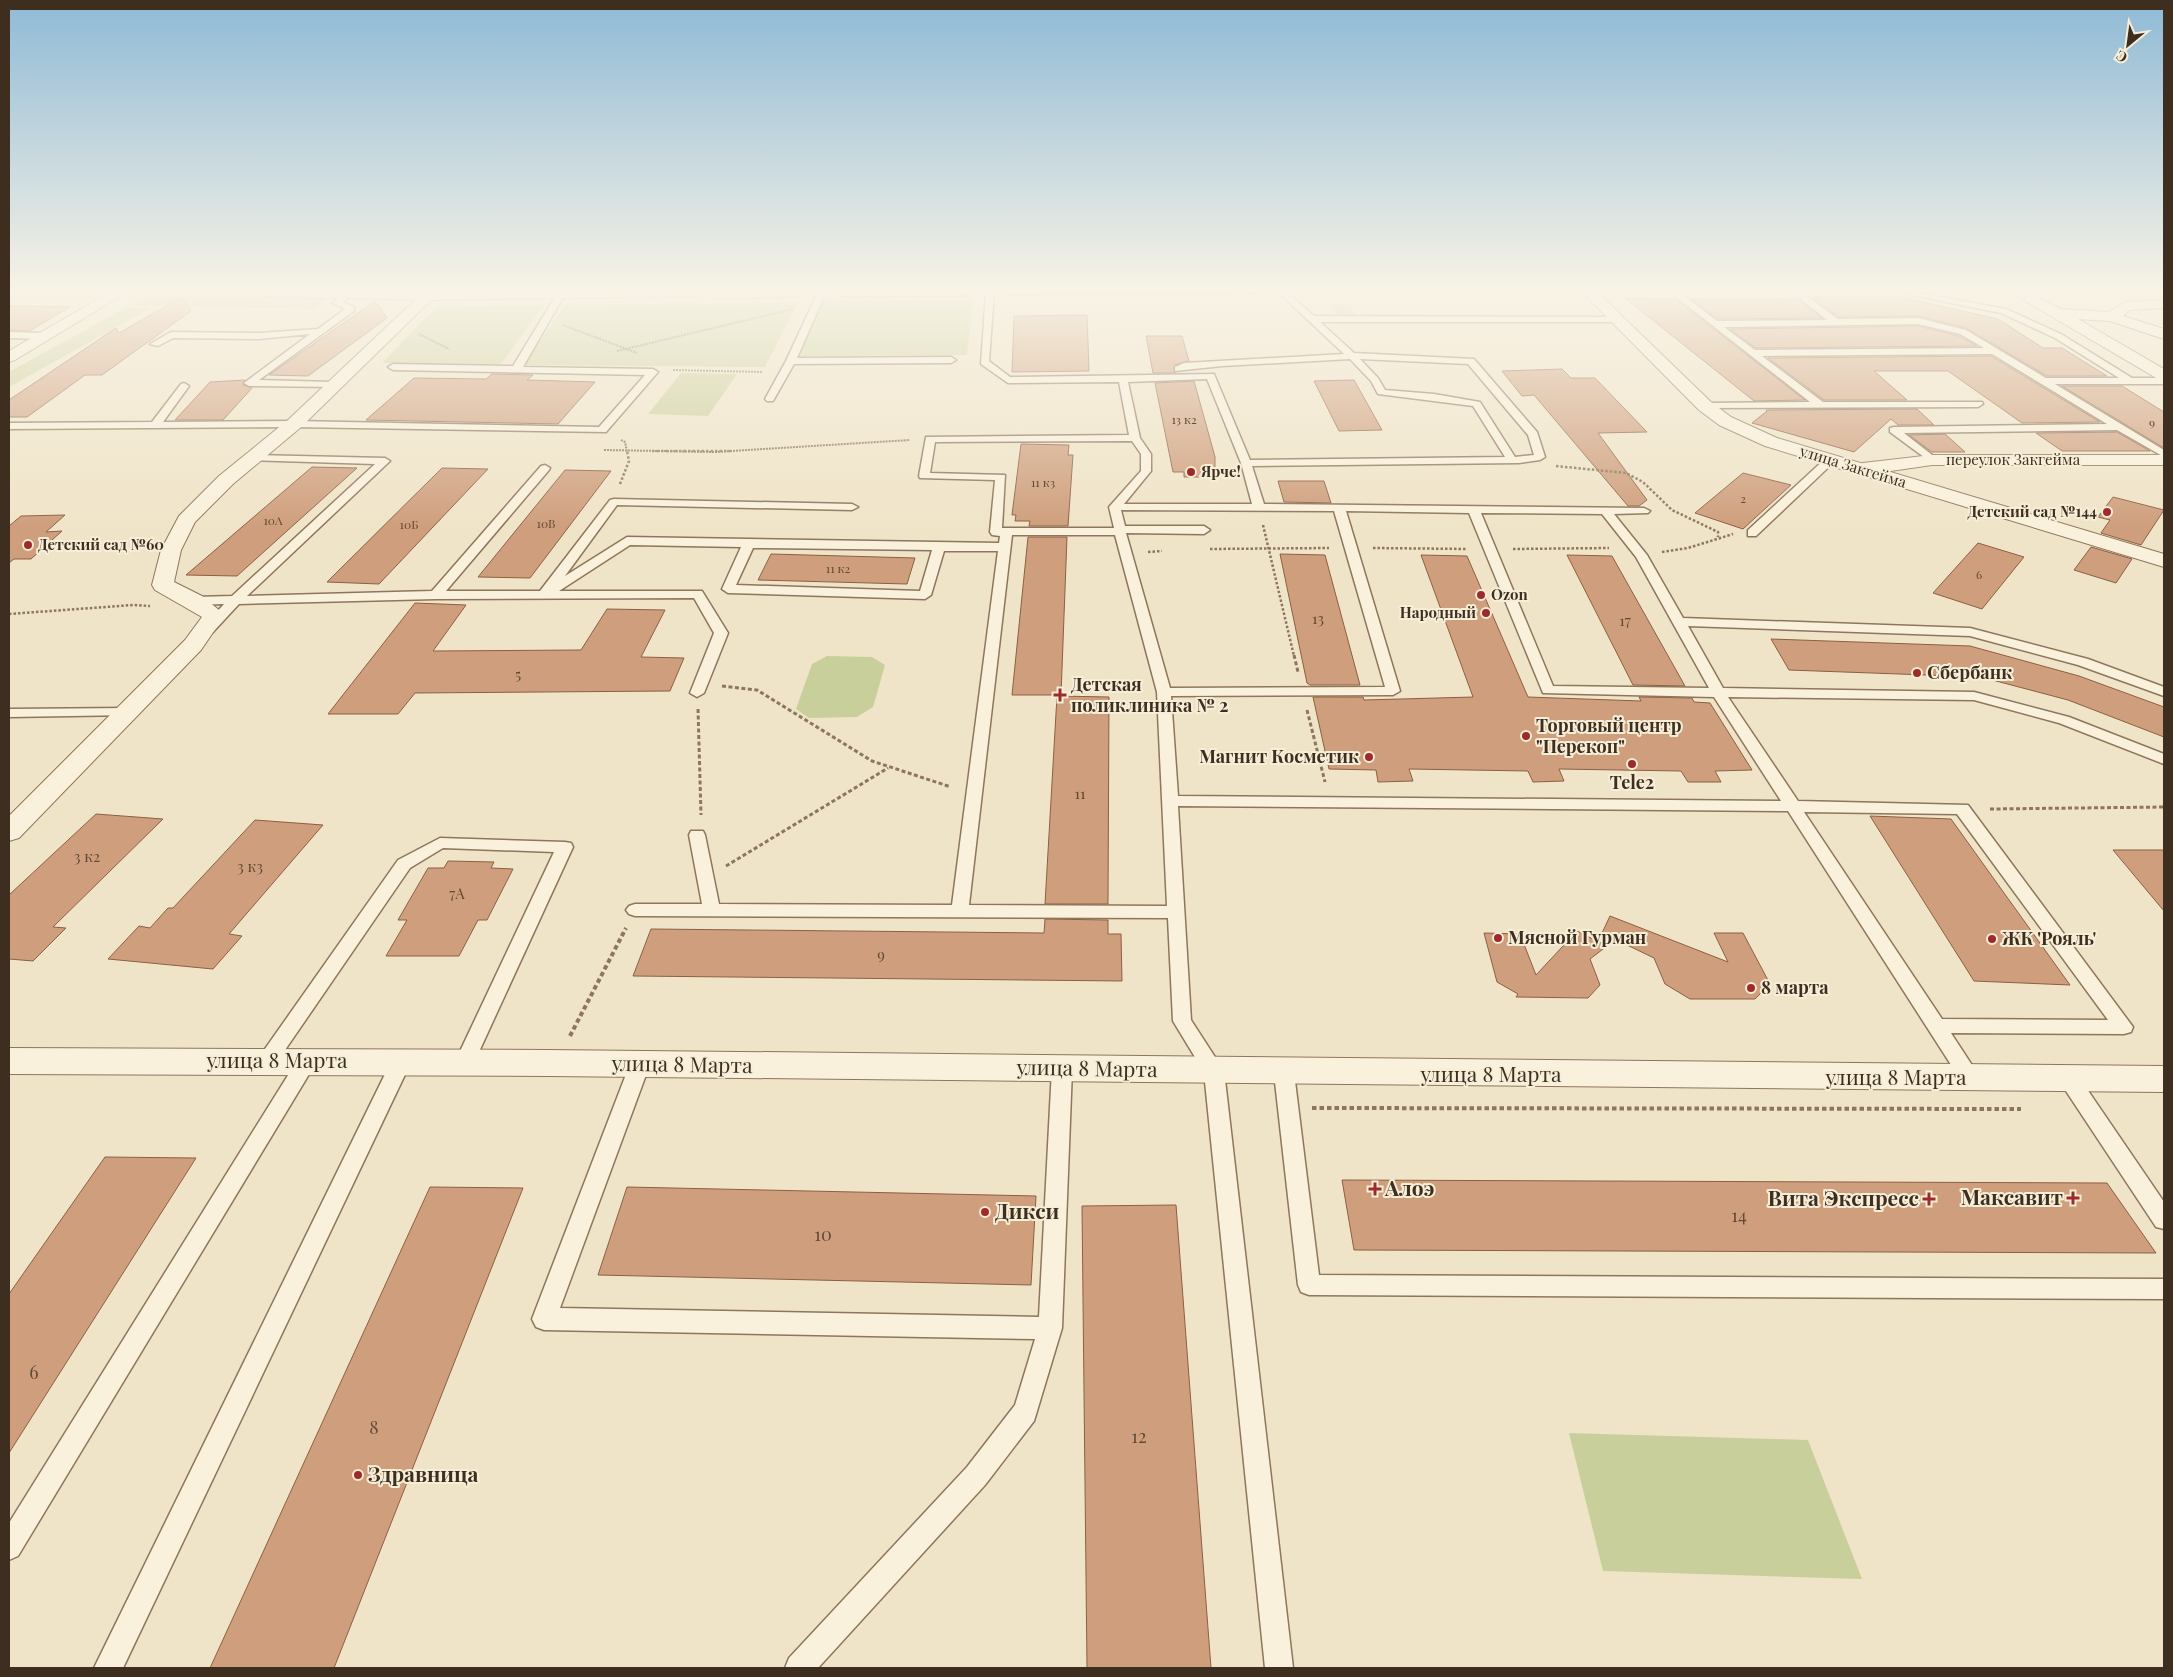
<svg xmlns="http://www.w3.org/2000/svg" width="2173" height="1677" font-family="'Playfair Display',serif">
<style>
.green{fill:#c9cf9b}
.building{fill:#cf9f7d;stroke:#8d5f41}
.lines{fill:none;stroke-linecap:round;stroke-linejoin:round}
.service-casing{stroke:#8d765c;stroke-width:3}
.minor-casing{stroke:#8d765c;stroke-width:2}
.tertiary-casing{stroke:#8d765c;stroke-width:2}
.path-far3{stroke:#8d765c;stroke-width:2;stroke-dasharray:2 1;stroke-linecap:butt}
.path-far2{stroke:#8d765c;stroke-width:2.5;stroke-dasharray:2.5 2;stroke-linecap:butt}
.path-far1{stroke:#8d765c;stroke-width:3;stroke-dasharray:4 2.5;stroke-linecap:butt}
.path{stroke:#8d765c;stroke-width:4;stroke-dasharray:4.5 3;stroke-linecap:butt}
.service{fill:#faf1dc;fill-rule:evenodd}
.minor{fill:#faf1dc;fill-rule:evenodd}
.tertiary{fill:#faf1dc;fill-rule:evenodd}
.poi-dot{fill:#9e2a2b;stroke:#f7eed8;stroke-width:2}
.labels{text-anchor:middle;stroke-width:4;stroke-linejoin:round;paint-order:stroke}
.far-number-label{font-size:12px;fill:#624a37}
.far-street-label{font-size:15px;fill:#3d2e20;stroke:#f7eed8}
.far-poi-label{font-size:15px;font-weight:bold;fill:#3d2e20;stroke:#f7eed8;text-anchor:start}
.number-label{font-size:15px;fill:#624a37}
.poi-label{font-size:18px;font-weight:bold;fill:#3d2e20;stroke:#f7eed8;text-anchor:start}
.near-number-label{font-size:18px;fill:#624a37}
.near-street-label{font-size:21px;fill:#3d2e20;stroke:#f7eed8}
.near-poi-label{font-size:21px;font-weight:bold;fill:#3d2e20;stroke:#f7eed8;text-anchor:start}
</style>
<rect width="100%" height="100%" fill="#f0e4c8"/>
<path class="green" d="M9,292H95L98,295L88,300L9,299Z
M163,293L330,297L314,309L130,305L143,298Z
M823,300H973L967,355L798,356Z
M798,302L765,367L523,365L565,305Z
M1349,304L1357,317H1338L1330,305Z
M544,305L501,364L382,363L436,307Z
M127,307L149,309L9,387V372Z
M681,373L737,374L708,416L648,414Z
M827,656L872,657L885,665L873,707L857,717L809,718L796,709L812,664Z
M1569,1433L1808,1440L1862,1579L1603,1571Z"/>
<path class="building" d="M1814,296H1896L1998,319L2043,348H2062L2107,376H2047L1966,328L1918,316L1839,317L1814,299H1818Z
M182,297L191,311L102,375H85L27,417H9V400L116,328L119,333Z
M1625,298L1675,299L1805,400L1754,401Z
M1691,299H1798L1822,318L1718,319Z
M375,301L387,318L308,376L269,375Z
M9,306L70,307L29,331L9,330Z
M1087,315L1089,371L1012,372L1014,316Z
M1918,326L1959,336L1977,346L1756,348L1730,329Z
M1146,336H1182L1189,361L1174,365L1175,373H1153Z
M1991,356L2100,422L2022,423L1948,371H1874L1907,400H1824L1768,358Z
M1562,369L1571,378H1595L1647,432L1598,433L1647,500L1639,506H1628L1534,395L1522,396L1502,371Z
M492,374L533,375L527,380L595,382L558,424L366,420L414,378L486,379Z
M245,380L243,385L252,388L223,420H175L210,382Z
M1354,380L1382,430L1339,431L1314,381Z
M1194,381L1215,457V477H1184V472H1173L1155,383Z
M2062,386H2122L2164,412V448Z
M1917,409L1934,425H1898L1891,419L1854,452L1752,423L1767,411L1766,410Z
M2117,432L2150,451H2062L2036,433Z
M1945,434L1965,452H1932L1909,435Z
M1021,444L1069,445L1068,455H1073L1068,526H1029L1030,521H1015L1016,515H1012Z
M312,467L357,468L237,576L186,575Z
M442,468L488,469L379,584L327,582Z
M565,470L611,471L530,578L478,577Z
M1743,473L1791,485L1743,529L1695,513Z
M1278,481H1324L1331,503L1284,502Z
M2113,497L2164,510L2141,545L2101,533L2110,520L2098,517Z
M65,515L46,532L62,531L31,559H14L9,563V526L21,516Z
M1028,537H1067L1061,695H1012Z
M1978,543L2024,557L1982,609L1933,593Z
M2091,547L2132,559L2116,583L2074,570Z
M771,554L915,558L907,584L758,580Z
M1280,554L1325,555L1360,685H1310L1307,683Z
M1421,555L1467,556L1528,697L1641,701L1639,697L1692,698L1694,702L1710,703L1752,770L1715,771L1721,782H1688L1681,771L1559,769L1564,781L1533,782L1528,771L1409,769L1413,781L1378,782L1376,770L1329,769L1313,697H1363L1364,700L1473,697Z
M1567,555L1612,556L1685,686L1633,685Z
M415,603L466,605L433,651L581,650L607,609L665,610L641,657L684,658L670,691L415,693L398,714H328Z
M1771,639L1970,646L2079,676L2164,707V737L2068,700L1981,677L1789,670Z
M1057,696L1109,697L1108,904H1045Z
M96,814L163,819L53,927L66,928L33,961L9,959V895Z
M1870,816L1951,819L2070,985L1974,981Z
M255,820L323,825L229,934L242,936L213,969L108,959L139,926L150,928L168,908H173Z
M2113,850H2164V911Z
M448,861L494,862L491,868L513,869L487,920H478L459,956H386L407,920H398L428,868H444Z
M1610,916L1728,962L1714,933H1743L1770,984L1755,999H1690L1665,984L1654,958L1602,933Z
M1045,919L1108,920V934H1121L1122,981L633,976L651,929L1044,933Z
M1577,931L1607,946L1590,959L1600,985L1588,998L1516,997L1518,994L1497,982L1484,933L1520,934L1536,975Z
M105,1157L196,1158L9,1453V1294Z
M1342,1180L2107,1183L2156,1253L1354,1250Z
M430,1187L523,1188L334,1668H210Z
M627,1187L1036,1196L1031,1285L598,1275Z
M1176,1205L1211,1668H1087L1082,1206Z"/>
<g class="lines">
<g class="service-casing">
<path id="service" d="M345,292L352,294L343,302L354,307V311L259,380L332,382L337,385L335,387L249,386L244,383L310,334L259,339L173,338L158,346L150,344L171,332L259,333L318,329L345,309L333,303Z
M558,292L565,294L523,367L653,369L658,372L606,432L294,427L9,429V423L152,422L181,384L184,383L189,386L163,422L294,421L599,427L645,375L393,370L388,367L393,364L513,366Z
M818,292H826L797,358L951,357L956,360L951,363L794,364L773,401H767L765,399L786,361Z
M986,292H994L989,361L1010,377L1214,374L1250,460L1505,457L1473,406L1378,394L1371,381L1350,359L1222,366L1175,371V367L1184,363L1344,354L1278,292H1287L1314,316L1620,317L1621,319L1617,322H1320L1354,353L1474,359L1537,432L1545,457L1540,460L1519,463L1252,466L1264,504L1644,508L1650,511L1648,513L1614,514L1647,555L1683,618L1970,628L2088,659L2164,687V696L2078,665L1970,636L1688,626L1723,688L1974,692L2069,717L2164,754V764L2059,723L1974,700L1728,697L1798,801L1968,805L2133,1027L2131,1032L2124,1034L1951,1033L1981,1079L1978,1085L1971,1087L1964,1085L1788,811L1178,806L1191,1020L1224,1071L1293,1668H1265L1204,1072L1173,1021L1168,918L635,916L629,914L626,910L629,906L635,904H702L689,835L691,831H703L705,835L719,904L952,905L998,551H944L931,595L925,599L728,593L722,589L741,547L630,545L559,591H702L728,633L704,693L697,697L690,693L714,633L694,598L436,599L239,604L213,632L208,633L201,629L224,604L194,605L188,601L194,597L232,596L375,464L248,460L247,458L252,455L385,458L390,461L247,596L432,591L541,466L545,465L550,468L549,470L446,591H540L610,500L614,499L852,504L858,507L852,510L617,505L565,576L627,537L999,543L1000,536L992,535L990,532L995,480L920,478L919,476L926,437L1129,435L1119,382L1008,383L981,364ZM1360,359L1468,364L1528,435L1534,455L1515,457L1480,402L1434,394L1385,390L1378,378ZM1207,379L1241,463L1252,504H1124L1151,471V454L1140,438L1128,382ZM1132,441L1141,454V471L1109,507L1114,528H1002L1005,475L930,473L935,442ZM1121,510L1334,511L1385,687L1170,688L1126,533L1204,534L1210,530L1204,526H1125ZM1346,511L1469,513L1543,693L1714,697L1781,801L1178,796L1171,696L1393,695L1400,691ZM1481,513L1602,514L1636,557L1709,688L1553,686ZM1012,535H1115L1157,692L1167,906L969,905ZM753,548L932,550L920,591L736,585ZM1804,812L1957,814L2108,1020L1942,1019Z
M1670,292H1679L1717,321L1827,320L1792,292H1801L1838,319L1918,318L1966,330L2046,378H2119L2055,338L2001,313L1897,292H1913L2006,309L2061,334L2132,378H2164V384H2055L2164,450V457L2117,430L1904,433L1936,458L1937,460L1932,463L1890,432V428L1894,427L2107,424L1992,354L1762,356L1823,402H1982L1983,404L1978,407L1701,408V404L1705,403L1810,402ZM1918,324L1960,334L1984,348L1755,350L1724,327Z
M9,332L45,333L49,336L45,339L9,338Z
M1830,457L1835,460L1834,462L1756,536H1748V530L1826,458Z
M128,708L135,712L133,715L9,717V709Z
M440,838L565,842L571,843L573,847L472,1067L465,1070L458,1067L455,1062L554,852L443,848L410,868L274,1066L267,1069L260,1066L257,1061L260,1056L398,860Z
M307,1053L314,1056L317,1061L314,1066L18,1556L9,1560V1523L300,1056Z
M401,1054L408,1057L411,1062L123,1668H94L391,1062L394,1057Z
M640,1056L647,1059L650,1064L560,1308L1039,1317L1052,1069L1055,1064L1062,1061L1069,1064L1072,1069L1062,1328L1034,1421L985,1485L818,1668H785L789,1658L967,1467L1015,1405L1035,1339L544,1330L536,1327L532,1319L630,1064L633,1059Z
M1284,1065L1291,1067L1294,1073L1319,1275L2164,1279V1299L1309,1295L1301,1292L1298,1285L1274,1073L1277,1067Z
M2069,1071L2076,1073L2164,1202V1229L2156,1227L2062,1085L2059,1079L2062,1073Z"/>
</g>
<g class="minor-casing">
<path id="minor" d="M431,292L438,296L425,306L300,428L233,484L195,522L181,550L174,582L202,596L225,615L201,650L19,838L9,841V816L185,640L202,617L155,590L152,585L161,550L179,516L219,476L288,420L415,300Z
M2010,292H2027L2061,309L2109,312L2126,302L2164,300V308L2130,310L2123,316L2164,329V339L2110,321L2078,319L2164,369V381L2158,379Z
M1932,455H2164V465H1932L1863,475L1856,473L1854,469L1856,465L1863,463Z"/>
</g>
<g class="tertiary-casing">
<path id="tertiary" d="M110,292H127L15,360L9,362V351Z
M257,292H703L696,296L431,300L264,296Z
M1582,292H1597L1711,402L1731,417L1777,438L2164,554V567L1765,446L1719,425L1699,410Z
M9,1048L548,1050L2164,1066V1092L548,1076L9,1074Z"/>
</g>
<path class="path-far3" d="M1313,293L1426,292
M1008,295L1264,294
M840,297L972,296
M716,299L799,297
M563,325L637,353
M419,334L449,349
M617,351L793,309
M673,370L762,372
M621,440L625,442L627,452
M604,450L715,452L910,440"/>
<path class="path-far2" d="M652,451H733
M1556,466L1626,473L1643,482L1672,510L1718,532V537
M620,484L629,461L627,451
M1263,525L1294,656
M1373,548L1467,549
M1210,549L1329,548
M1513,549L1609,548
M1148,552L1162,551
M1662,552L1688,548L1733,534
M9,614L133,605L150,606"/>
<path class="path-far1" d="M1294,655L1298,672
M722,686L757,690L872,761L951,787
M698,709L701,815
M1307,710L1325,782
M1990,809L2164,807
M726,866L888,768"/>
<path class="path" d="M570,1036L626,928
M1312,1108L2021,1109"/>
<use href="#service" class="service"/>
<use href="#minor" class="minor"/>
<use href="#tertiary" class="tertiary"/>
</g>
<linearGradient id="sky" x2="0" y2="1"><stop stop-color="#8fbad6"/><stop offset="0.55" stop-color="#f8f3e6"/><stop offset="1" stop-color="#f8f3e6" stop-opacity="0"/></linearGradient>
<rect width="2173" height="527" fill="url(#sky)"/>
<g class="poi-dot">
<circle cx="1191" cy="472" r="5"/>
<circle cx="2107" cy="512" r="5"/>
<circle cx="28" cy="545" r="5"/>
<circle cx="1481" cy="595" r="5"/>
<circle cx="1486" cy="613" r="5"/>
<circle cx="1917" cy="673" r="5"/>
<path d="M1057.5 687.5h5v5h5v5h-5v5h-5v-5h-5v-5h5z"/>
<circle cx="1526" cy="736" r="5"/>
<circle cx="1369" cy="757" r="5"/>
<circle cx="1632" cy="764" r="5"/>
<circle cx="1498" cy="938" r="5"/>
<circle cx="1992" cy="939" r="5"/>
<circle cx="1751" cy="988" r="5"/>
<path d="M1372.5 1181.5h5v5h5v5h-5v5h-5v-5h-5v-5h5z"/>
<path d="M2070.5 1190.5h5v5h5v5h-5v5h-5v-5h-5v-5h5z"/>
<path d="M1926.5 1191.5h5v5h5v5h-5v5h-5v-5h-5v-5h5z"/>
<circle cx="985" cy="1212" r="5"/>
<circle cx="358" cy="1475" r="5"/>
</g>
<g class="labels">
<g class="far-number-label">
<text x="1184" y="424">13 к2</text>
<text x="2152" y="427">9</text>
<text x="1043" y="487">11 к3</text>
<text x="1743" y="503">2</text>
<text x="273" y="525">10А</text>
<text x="546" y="528">10В</text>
<text x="409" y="529">10Б</text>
<text x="838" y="573">11 к2</text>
<text x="1979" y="579">6</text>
</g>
<g class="far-street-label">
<text x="2013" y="465">переулок Закгейма</text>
<text transform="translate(1853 467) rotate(17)" y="5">улица Закгейма</text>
</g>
<g class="far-poi-label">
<text x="1201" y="477">Ярче!</text>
<text x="2097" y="517" text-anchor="end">Детский сад №144</text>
<text x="38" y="550">Детский сад №60</text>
<text x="1491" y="600">Ozon</text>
<text x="1476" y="618" text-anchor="end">Народный</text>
</g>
<g class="number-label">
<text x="1318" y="624">13</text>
<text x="1625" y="626">17</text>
<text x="518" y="680">5</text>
<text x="1080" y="799">11</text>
<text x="87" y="862">3 к2</text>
<text x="250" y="872">3 к3</text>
<text x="457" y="899">7А</text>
<text x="881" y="960">9</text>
</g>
<g class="poi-label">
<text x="1927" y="679">Сбербанк</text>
<text x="1071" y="691">Детская<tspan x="1071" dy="21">поликлиника № 2</tspan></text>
<text x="1536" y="732">Торговый центр<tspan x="1536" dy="21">"Перекоп"</tspan></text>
<text x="1359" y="763" text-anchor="end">Магнит Косметик</text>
<text x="1632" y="789" text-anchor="middle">Tele2</text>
<text x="1508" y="944">Мясной Гурман</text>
<text x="2002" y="945">ЖК 'Рояль'</text>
<text x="1761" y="994">8 марта</text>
</g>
<g class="near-number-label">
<text x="1739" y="1222">14</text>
<text x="823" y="1241">10</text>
<text x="34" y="1379">6</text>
<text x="374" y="1434">8</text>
<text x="1139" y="1443">12</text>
</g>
<g class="near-street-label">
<text x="277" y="1068">улица 8 Марта</text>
<text transform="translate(682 1065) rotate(1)" y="7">улица 8 Марта</text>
<text transform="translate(1087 1069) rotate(1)" y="7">улица 8 Марта</text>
<text x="1491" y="1082">улица 8 Марта</text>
<text x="1896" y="1085">улица 8 Марта</text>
</g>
<g class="near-poi-label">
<text x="1385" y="1196">Алоэ</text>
<text x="2063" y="1205" text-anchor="end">Максавит</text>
<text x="1919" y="1206" text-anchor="end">Вита Экспресс</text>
<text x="995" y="1219">Дикси</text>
<text x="368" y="1482">Здравница</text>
</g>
</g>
<rect width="2173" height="1677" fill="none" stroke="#3d2e20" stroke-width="20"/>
<g transform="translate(2128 45) rotate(209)" stroke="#f7eed8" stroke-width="4" paint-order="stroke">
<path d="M0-4L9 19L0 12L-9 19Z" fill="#3d2e20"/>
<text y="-8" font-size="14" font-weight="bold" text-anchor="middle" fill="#3d2e20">С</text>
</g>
</svg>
